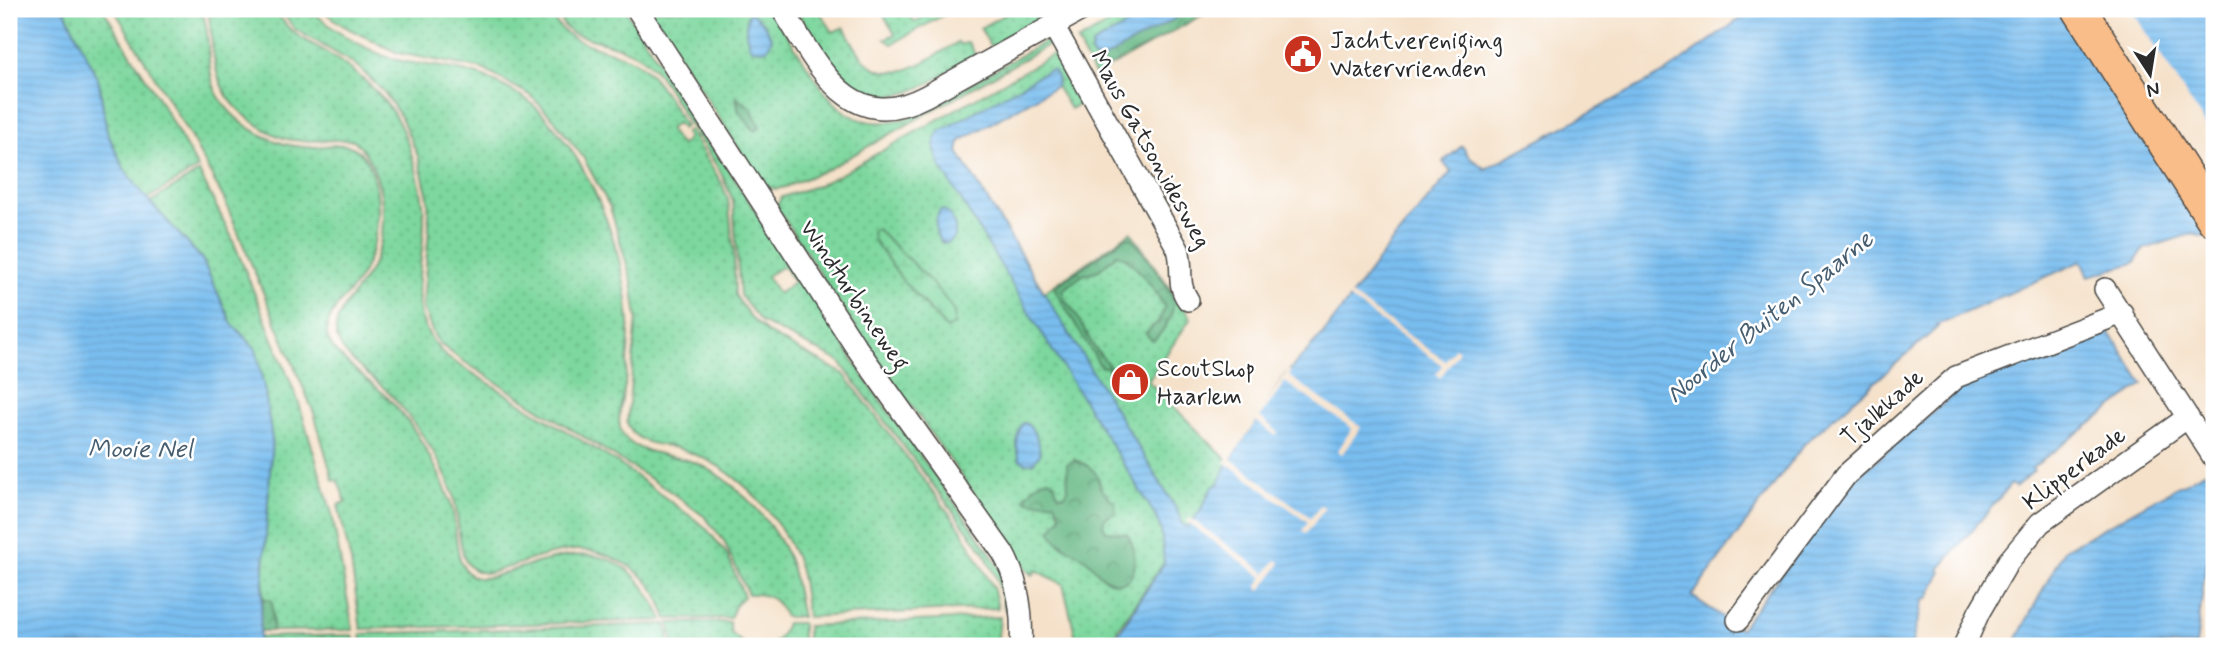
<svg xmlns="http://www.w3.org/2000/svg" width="2223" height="655" font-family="Mynerve,sans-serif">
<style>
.green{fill:url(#green-dots);stroke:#548164;stroke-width:2;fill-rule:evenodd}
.forest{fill:url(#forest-crowns);stroke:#487258;stroke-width:2}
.wetland{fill:url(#wetland-marsh);stroke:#548164;stroke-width:2}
.water{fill:url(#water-rules);stroke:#52748e;stroke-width:2}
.pier{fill:#f5e1c9}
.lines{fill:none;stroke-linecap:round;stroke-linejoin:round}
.street-casing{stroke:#494643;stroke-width:24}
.primary-casing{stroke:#494643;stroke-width:36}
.street{stroke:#fff;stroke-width:21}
.primary{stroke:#f8bd89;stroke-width:33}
.labels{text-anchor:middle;stroke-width:5;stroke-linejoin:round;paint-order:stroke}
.poi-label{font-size:24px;fill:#2b2b2b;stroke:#fff;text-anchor:start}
.street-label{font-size:24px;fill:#2b2b2b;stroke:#fff}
.water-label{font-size:26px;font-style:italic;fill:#465e70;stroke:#fff}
</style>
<defs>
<pattern id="green-dots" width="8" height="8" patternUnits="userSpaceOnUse" patternTransform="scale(1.75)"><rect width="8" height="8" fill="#7dd79e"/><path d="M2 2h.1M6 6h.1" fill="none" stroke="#6cb988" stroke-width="1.8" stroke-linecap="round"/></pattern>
<pattern id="forest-crowns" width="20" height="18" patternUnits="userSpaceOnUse" patternTransform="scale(1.75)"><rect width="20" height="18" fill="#66b885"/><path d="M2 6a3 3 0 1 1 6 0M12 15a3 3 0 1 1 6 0" fill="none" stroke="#54966d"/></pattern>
<pattern id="wetland-marsh" width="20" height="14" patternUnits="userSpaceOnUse" patternTransform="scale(1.75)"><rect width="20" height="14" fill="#7dd79e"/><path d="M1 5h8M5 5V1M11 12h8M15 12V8" fill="none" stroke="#6cb988"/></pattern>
<pattern id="water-rules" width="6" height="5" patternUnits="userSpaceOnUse" patternTransform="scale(1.75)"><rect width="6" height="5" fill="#79bef0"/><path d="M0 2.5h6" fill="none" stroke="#69a3ce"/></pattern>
</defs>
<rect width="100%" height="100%" fill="#fff"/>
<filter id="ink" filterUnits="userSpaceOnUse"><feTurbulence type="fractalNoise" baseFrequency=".0143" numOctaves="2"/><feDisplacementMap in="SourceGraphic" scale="14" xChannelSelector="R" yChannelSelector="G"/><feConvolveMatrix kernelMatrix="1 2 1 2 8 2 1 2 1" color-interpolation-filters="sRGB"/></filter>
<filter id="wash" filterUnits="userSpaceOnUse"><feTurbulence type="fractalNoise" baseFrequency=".00686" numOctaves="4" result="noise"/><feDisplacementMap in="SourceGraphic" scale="28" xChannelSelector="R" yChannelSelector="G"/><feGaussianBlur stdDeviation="1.57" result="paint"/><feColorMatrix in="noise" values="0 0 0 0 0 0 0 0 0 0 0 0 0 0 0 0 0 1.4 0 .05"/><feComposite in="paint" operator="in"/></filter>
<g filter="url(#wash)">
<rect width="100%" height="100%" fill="#f5e1c9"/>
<path class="green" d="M64,9H103L160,101L198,168L147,199L125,171L107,132L99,82Z
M114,9H201C213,36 203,71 219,97C237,127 278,149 313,147C325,147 343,142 354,148C363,153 370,165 373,174C384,210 376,255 355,285C344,300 325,314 327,335C329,354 371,381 385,395C397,407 409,422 418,436C431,459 445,483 452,508C457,526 454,562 469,574C479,582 494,577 504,573C578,549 625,537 663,620L361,629L351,562L338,505L346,502L338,481L333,480L314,413L224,199L193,141Z
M206,9H274C279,16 284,23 290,29C300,39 315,45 326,52C359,73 391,99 405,136C415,163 425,195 424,224C422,276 403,317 448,358L618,463L705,527L727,554L744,597L737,602L730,618L667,619C664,611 661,602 657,594C650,583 638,571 627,565C612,556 594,549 576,550C554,551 531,560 509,567C503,568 495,572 489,573C482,573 474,571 469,566C458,553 459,513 453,494C446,473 433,450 421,433C410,418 400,404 387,391C371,375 333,353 336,327C338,309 362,286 371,268C392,229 385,170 354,140C334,139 313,142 293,140C280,139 265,130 254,122C212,94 215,62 209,16Z
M279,9C286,9 298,7 305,9C317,12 329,27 340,33C354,42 380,56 397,60C429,67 465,67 495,82C507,88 521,95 531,103C588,153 624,247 629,321C630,341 627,364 625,384C623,398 616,418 621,431C631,457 678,453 701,465C736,483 768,516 785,551C795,571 797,596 802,617H785C778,599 768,593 748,594L724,541L705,517L671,492L460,359L440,344L433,333L423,307L429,227L428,197L418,156L401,117L384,92L356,65L295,29Z
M320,9H550C562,52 615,43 644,68C661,83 673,107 685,126L682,129L677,123L669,129L681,146L688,138L685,133L689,130L721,182L728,199L734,253L735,295L751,318L769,334L844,374L961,529L993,587L998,608L807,617C804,596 803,573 794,554C773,507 733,466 683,450C660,442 641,449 627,424L637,318L632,282L610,207L583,157L551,116L530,95L483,69L398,53L345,27Z
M555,9H625L697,121L690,126C676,104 664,75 643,59C623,45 594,41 572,33L564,26Z
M649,9H770C782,27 794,46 806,64C834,108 855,135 911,117L1046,41L1050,44L828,169L785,187L777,189L764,187Z
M805,9H818L833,32L844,27C851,39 857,54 868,63C896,87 933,56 958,42L961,45L968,42L976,56C954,68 932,84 909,92C854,110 822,51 798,13Z
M880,9H906L914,22L938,9H954L892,44L885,39L895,34Z
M1015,9H1059L991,47L980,28Z
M1135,9H1156L1092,45L1091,52L1094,58L1101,60L1106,69L1100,73L1102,77L1095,76L1077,42Z
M1056,53L1085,101L1070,109L1056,86L960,141L958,152L1044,292L1131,232L1191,318L1148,381L1229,462L1219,483L1212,488L1200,511L1106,646H1078L1063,584L1036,570L1033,575L1019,563L1004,535L860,335L776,206L782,197L819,185L839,175Z
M698,123L870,386L990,552L1003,575L1011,608L1005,610L996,577L984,552L839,361L761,322L740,295L733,200L720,171L692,128ZM783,266L794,282L778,294L767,276Z
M199,172L232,238L299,403L332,514L353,630L273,631L272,601L263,598L266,523L256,349L232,324L202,259L150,202Z
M1000,617L997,646H807V626Z
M729,622L731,633L744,644L743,646H674L669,623Z
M786,623H802V646H766C778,642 782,635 786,623Z
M666,624L670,646H363L361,634Z
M353,635L355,646H259V637Z"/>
<path class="forest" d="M1192,9H1213L1106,69L1101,60Z
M736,97L751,108L760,127L755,131L739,112Z
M1126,237L1132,238C1141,251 1171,286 1173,300C1175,313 1164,331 1154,340H1151L1146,333L1158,322L1165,308C1158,294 1131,256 1117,254L1099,270L1083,275L1065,288L1063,292L1064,299L1074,311L1094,347L1112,369L1118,381L1115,383L1107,367H1101L1055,290V287Z
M1074,460C1089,464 1100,473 1100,488L1115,503L1116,512L1104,519L1103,525L1106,531L1127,534C1138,548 1140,590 1113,582C1098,578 1095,565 1084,558C1072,549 1057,547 1051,531L1061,516L1055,502C1044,501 1035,505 1024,499C1033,489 1036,481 1049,479L1055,484L1056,490L1059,495H1065L1068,489L1067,464Z
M263,598L272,601L273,631H259Z"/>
<path class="wetland" d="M877,229C893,245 950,296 954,314C955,318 954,321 954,325L947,329L903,281L873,239L872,231Z"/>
<path class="water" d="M9,9H64L99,82L107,132L125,171L150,202L202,259L232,324L256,349L265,392L272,439L259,646H9Z
M1156,9H1192L1101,60L1094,58L1091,52L1092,45Z
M1754,9H2214V234L2201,236L2191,234L2144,249L2134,263L2089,276L2082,261L1937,325L1938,327L1805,443L1692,596L1740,629L1852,481L1965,385L2108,330L2143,384L2032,468L2034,471L2015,487L2011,484L1939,569L1941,572L1928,599L1924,598L1911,646H1110L1164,563L1161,530L1157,518L1049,345L941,167C936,155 931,144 939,132L1047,71L1053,70C1057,76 1059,80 1056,86L960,141L958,152L1178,512L1182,524L1188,527L1200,511L1212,488L1219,483L1227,465L1284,376L1324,333L1390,244L1451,172L1443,162L1462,146L1469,156L1485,169L1666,72Z
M750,12L763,23L772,39L767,49L760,50L751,48C745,36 745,27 748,14Z
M940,210H944C953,216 956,226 955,237L948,243H942C934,235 934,221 940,210Z
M1023,423H1026C1035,430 1039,443 1040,454L1033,463H1026L1020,460C1016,447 1015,435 1023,423Z
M2206,471L2214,483V555L2206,563L2196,646H2013L2064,550Z"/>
<path class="pier" d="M2062,9H2131L2214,138V238H2208Z
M1350,294L1445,361L1455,348L1459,351L1440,378L1436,374L1442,365L1347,297Z
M1288,370L1291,372L1289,376L1361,427L1342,454L1338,451L1352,428L1285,382L1260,417L1278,432L1276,436L1256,421L1231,459L1311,518L1321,505L1325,508L1306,534L1302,531L1308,522L1225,462Z
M1190,518L1266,573L1276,560L1281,563L1261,590L1257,587L1263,577L1187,522Z"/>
</g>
<g filter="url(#ink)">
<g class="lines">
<g class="street-casing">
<path id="street" d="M637,9L854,344L1003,553C1019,582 1023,613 1021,646
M782,9C818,64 848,137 926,96L1083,9
M1053,25L1178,249C1184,268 1176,284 1188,300
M2105,289L2214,458
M1738,620L1846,475L1956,377L2122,313
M1964,646L1979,612L2008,562L2040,523L2188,417"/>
</g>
<g class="primary-casing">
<path id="primary" d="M2079,9L2214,220"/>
</g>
<use href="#street" class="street"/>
<use href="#primary" class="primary"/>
</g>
</g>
<defs>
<g id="civic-disc" transform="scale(2.0125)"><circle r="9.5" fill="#c8321e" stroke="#fff"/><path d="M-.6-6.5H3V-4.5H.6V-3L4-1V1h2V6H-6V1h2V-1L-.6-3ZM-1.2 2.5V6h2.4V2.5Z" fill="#fff"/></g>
<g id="shop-disc" transform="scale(2.0125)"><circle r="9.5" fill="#c8321e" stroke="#fff"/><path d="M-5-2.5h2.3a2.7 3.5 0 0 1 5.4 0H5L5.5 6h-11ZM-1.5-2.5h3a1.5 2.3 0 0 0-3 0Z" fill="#fff"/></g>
</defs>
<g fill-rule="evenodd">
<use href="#civic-disc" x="1303" y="54"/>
<use href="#shop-disc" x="1130" y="382"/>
</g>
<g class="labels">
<g class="poi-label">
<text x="1330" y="48">Jachtvereniging<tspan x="1330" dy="28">Watervrienden</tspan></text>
<text x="1157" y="376">ScoutShop<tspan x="1157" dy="28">Haarlem</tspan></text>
</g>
<g class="street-label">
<text transform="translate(1151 149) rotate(61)" y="8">Maus Gatsonidesweg</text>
<text transform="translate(855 295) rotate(56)" y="8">Windturbineweg</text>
<text transform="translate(1882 407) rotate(-42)" y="8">Tjalkkade</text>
<text transform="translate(2074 468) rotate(-37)" y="8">Klipperkade</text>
</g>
<g class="water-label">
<text transform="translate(1769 316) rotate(-39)" y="9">Noorder Buiten Spaarne</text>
<text x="140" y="457">Mooie Nel</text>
</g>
</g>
<rect width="2223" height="655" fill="none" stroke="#fff" stroke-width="35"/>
<g transform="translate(2150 74) rotate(168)" stroke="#ffffff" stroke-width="5" paint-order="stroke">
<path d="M0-5L12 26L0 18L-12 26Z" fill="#2b2b2b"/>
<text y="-10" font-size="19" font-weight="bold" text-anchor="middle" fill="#2b2b2b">N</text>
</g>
</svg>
